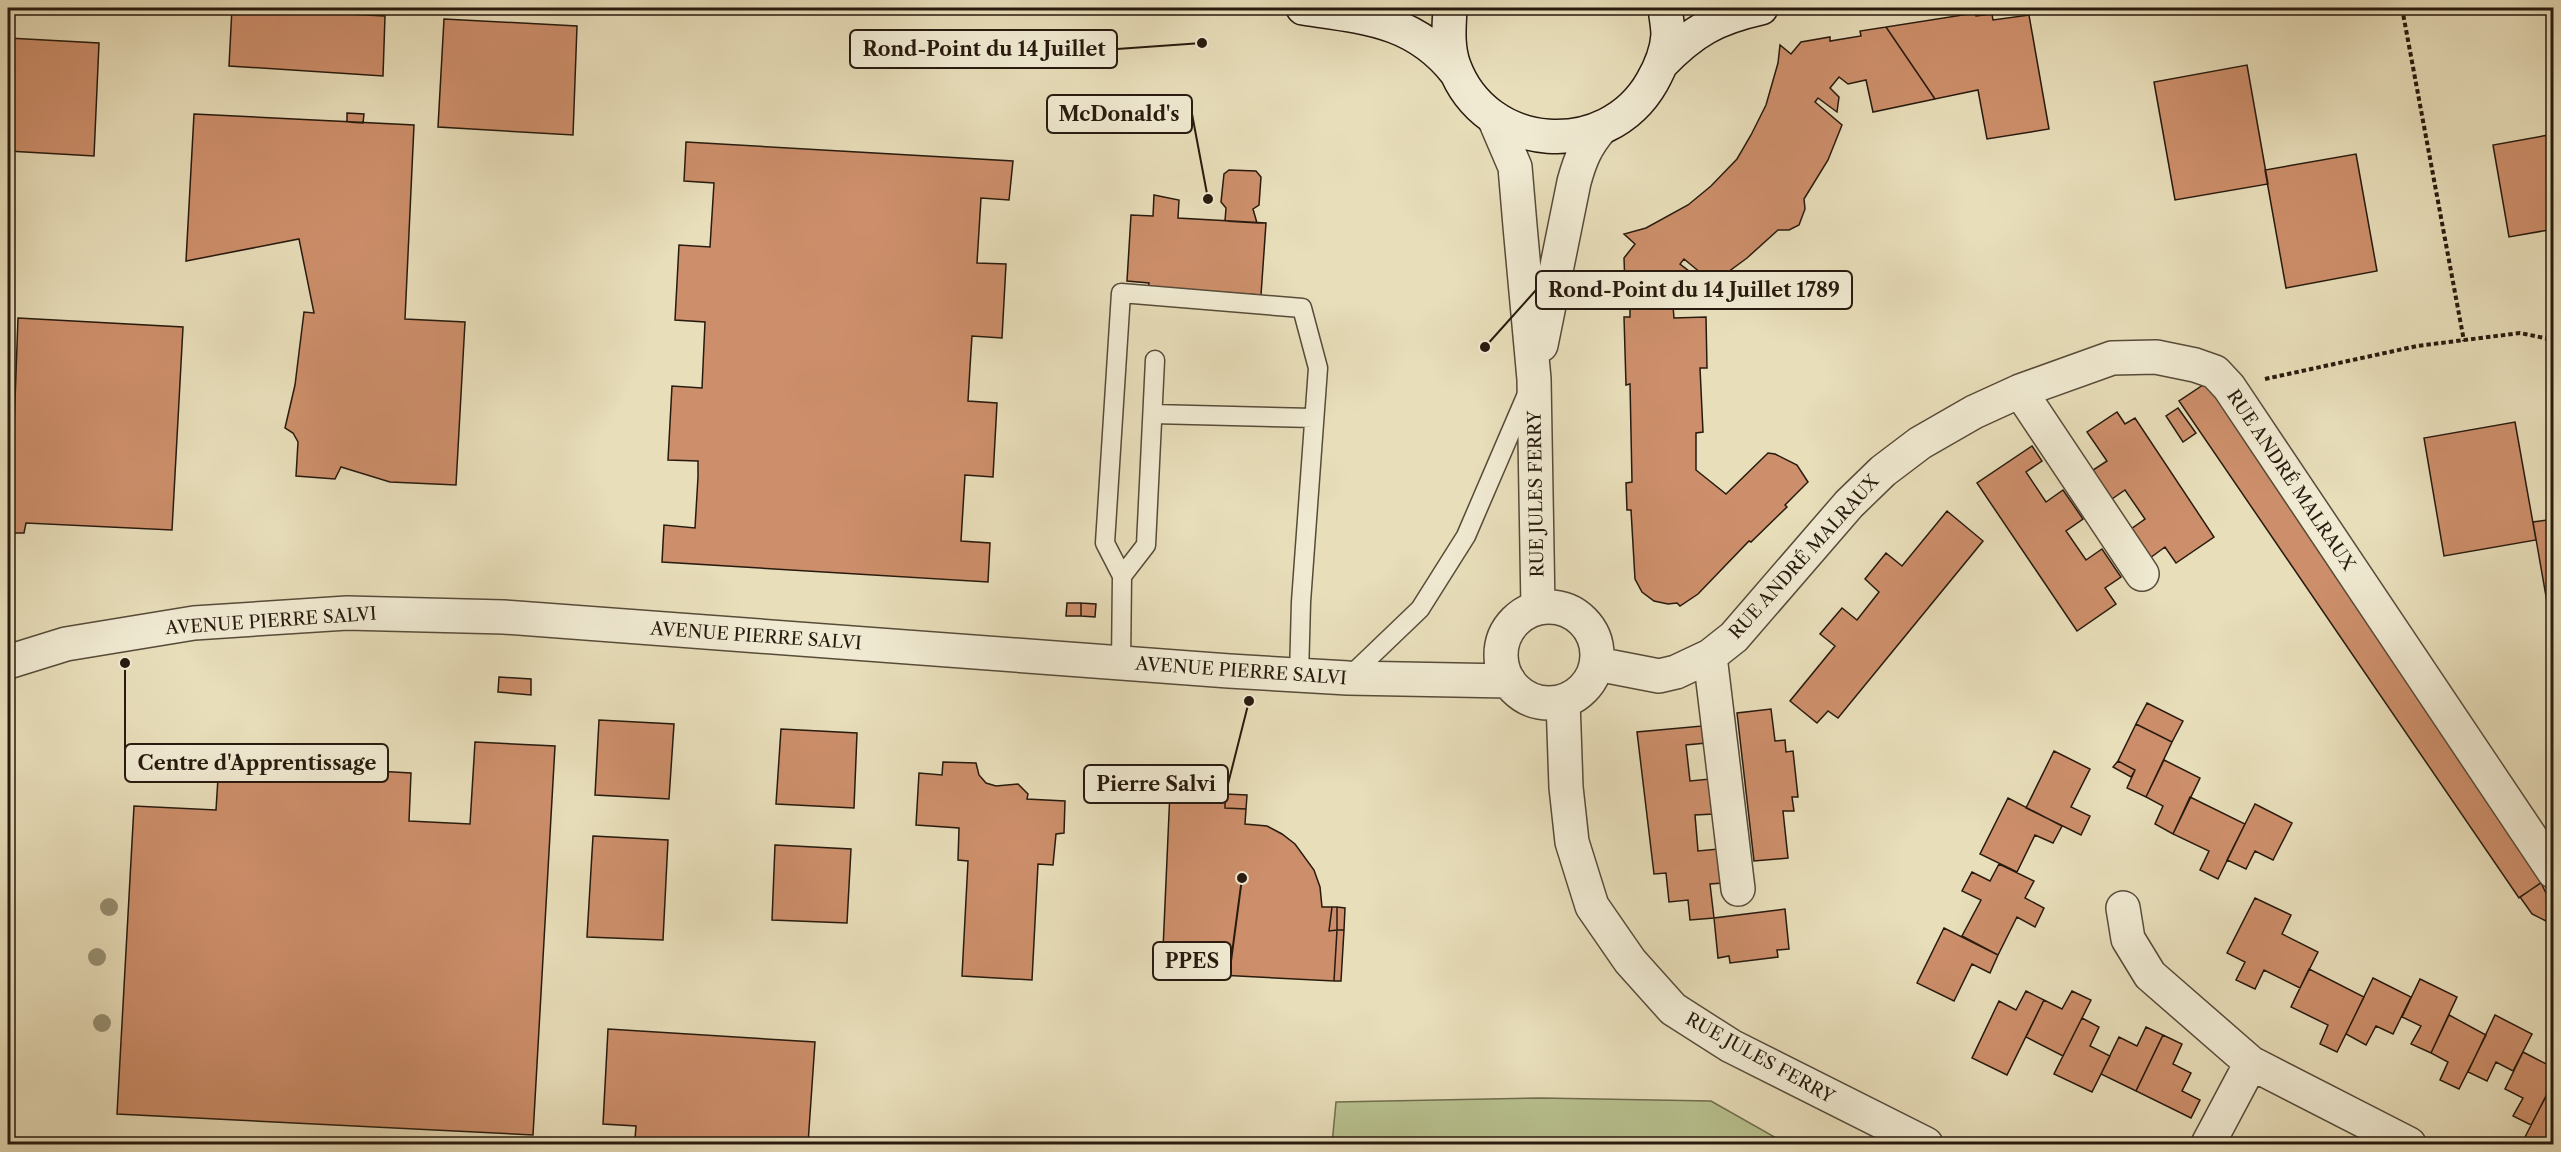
<svg xmlns="http://www.w3.org/2000/svg" width="2561" height="1152" font-family="'Libre Caslon Text',serif">
<style>
.green{fill:#b8c18f;stroke:#706e4e;stroke-width:1.5}
.building{fill:#cd8f6b;stroke:#271a0e;stroke-width:1.5}
.lines{fill:none;stroke-linecap:round;stroke-linejoin:round}
.service-casing{stroke:#574b39;stroke-width:21}
.minor-casing{stroke:#574b39;stroke-width:36}
.secondary-casing{stroke:#271a0e;stroke-width:36}
.path{stroke:#271a0e;stroke-width:4;stroke-dasharray:4.5 3;stroke-linecap:butt}
.service{stroke:#f0ead2;stroke-width:18}
.minor{stroke:#f0ead2;stroke-width:33}
.secondary{stroke:#f0ead2;stroke-width:33}
.tree{fill:#968e71}
.labels{text-anchor:middle;stroke-width:5;stroke-linejoin:round;paint-order:stroke}
.street-label{font-size:18px;fill:#271a0e;stroke:#f0ead2}
.leader{fill:none;stroke:#271a0e;stroke-width:2}
.callout-dot{fill:#271a0e;stroke:#f0ead2;stroke-width:2}
.callout{fill:#f0ead2;stroke:#271a0e;stroke-width:2}
.callout-label{font-size:20px;text-anchor:middle;font-weight:bold;fill:#271a0e}
</style>
<rect width="100%" height="100%" fill="#e8deba"/>
<filter id="stains"><feTurbulence type="fractalNoise" baseFrequency=".00333" numOctaves="4"/><feColorMatrix values="0 0 0 0 .2 0 0 0 0 .09 0 0 0 0 .02 0 0 0 .5 -.17"/></filter>
<radialGradient id="worn" r=".72"><stop offset=".6" stop-color="#630" stop-opacity="0"/><stop offset="1" stop-color="#630" stop-opacity=".3"/></radialGradient>
<path class="green" d="M1541,1098L1711,1101L1787,1144H1332L1336,1102Z"/>
<path class="building" d="M232,8L385,16L383,76L229,66Z
M1975,13L1976,16L1992,14L1993,20L2029,15L2049,129L1987,139L1978,90L1935,99L1886,27Z
M444,19L577,26L573,135L438,127Z
M1886,27L1935,99L1873,112L1866,80L1848,84L1839,77L1830,88L1839,97L1837,112L1818,98L1815,102L1842,125L1828,160L1804,199L1805,209L1799,225L1789,230H1778L1747,258L1713,283L1684,259L1680,264L1698,278L1689,283L1681,284L1688,289L1673,306L1674,318L1706,317L1707,368H1700L1703,432L1696,433V470L1726,494L1768,453L1775,454L1797,465L1808,482L1785,505L1787,507L1751,542L1749,541L1698,594L1680,606L1677,603L1668,604L1654,601L1642,592L1635,579L1631,510H1627L1626,483L1632,482L1630,384L1626,385L1624,317H1630V287L1625,286L1624,258L1635,244L1624,234L1646,228L1688,205L1711,186L1737,159L1751,135L1766,105L1778,63L1780,45L1791,54L1801,42L1830,37V41L1861,36L1860,31Z
M8,38L99,43L94,156L8,151Z
M2247,65L2268,184L2175,200L2154,82Z
M347,113L364,114L363,123L347,122Z
M194,114L414,125L405,319L465,322L456,485L390,482L341,467L335,479L296,476L298,442L293,433L285,428L295,385L304,312L314,313L299,239L186,261Z
M2554,134V229L2509,237L2493,145Z
M686,142L1013,161L1009,200L981,198L977,263L1006,264L1002,338L972,336L970,367L968,401L997,403L993,477L965,475L961,541L990,543L988,582L662,562L664,525L695,528L698,477V461L668,460L672,386L702,388L705,322L675,320L679,245L710,247L714,183L684,181Z
M2356,154L2377,271L2286,288L2265,170Z
M1229,170L1256,171L1261,177L1259,205L1253,209L1257,223L1225,221L1226,208L1221,202L1224,174Z
M1154,195L1179,200L1178,218L1266,223L1261,295L1148,288L1149,283L1127,281L1131,215L1153,216Z
M18,318L183,327L172,530L26,523L24,533H8V428H14Z
M2206,383L2546,879L2519,898L2179,401Z
M2178,408L2196,433L2183,442L2166,416Z
M2117,412L2125,424L2135,418L2214,537L2176,563L2165,547L2150,558L2131,529L2145,519L2125,490L2109,501L2090,472L2107,461L2087,432Z
M2515,422L2536,540L2444,556L2424,438Z
M2032,446L2042,461L2026,472L2046,502L2063,490L2083,519L2066,531L2086,560L2102,549L2121,577L2105,588L2116,604L2077,631L1977,483Z
M1947,511L1983,541L1838,718L1828,711L1817,723L1790,701L1835,646L1820,634L1842,608L1857,620L1879,592L1865,579L1886,553L1902,566Z
M2554,519V642L2533,522Z
M1067,603H1081V616H1066Z
M1081,603L1096,604L1095,617L1081,616Z
M499,677L531,679V695L498,692Z
M2147,703L2183,721L2172,742L2136,724Z
M1771,709L1775,741L1785,740L1786,752L1793,751L1798,797H1792L1794,811H1783L1788,858L1754,861L1737,713Z
M599,720L674,724L669,799L595,795Z
M2136,724L2172,742L2146,797L2127,788L2135,770L2118,761Z
M1702,726L1706,743L1686,745L1690,781L1710,779L1714,814L1695,815L1698,851L1718,849L1723,883L1710,884L1714,918L1690,920L1688,900L1669,902L1666,873L1654,874L1637,732Z
M781,729L857,733L854,808L776,804Z
M475,742L555,746L533,1135L117,1114L134,806L216,810L219,762L411,773L409,821L470,824Z
M2054,751L2090,769L2071,807L2090,816L2081,835L2026,808Z
M2164,760L2200,778L2173,834L2155,824L2163,806L2146,797Z
M2118,761L2135,770L2131,777L2113,767Z
M943,762L976,763L979,775L986,783L996,786L1018,784L1028,794L1027,799L1065,801L1064,833L1056,834L1053,865L1038,864L1032,980L962,976L968,861L958,860L959,828L916,825L919,773L942,775Z
M1170,791L1225,794V808L1246,809L1245,824L1267,826L1282,834L1295,844L1314,870L1320,887L1322,907H1332L1329,931L1337,930L1334,981L1162,972Z
M1225,794L1247,795L1246,809L1225,808Z
M2190,797L2245,824L2218,879L2200,870L2209,851L2173,834Z
M2008,798L2062,826L2053,843L2035,835L2017,872L1980,854Z
M2255,804L2292,823L2273,860L2255,851L2246,869L2227,860Z
M593,836L668,840L663,940L587,937Z
M775,845L851,849L847,923L772,920Z
M1999,864L2034,881L2025,898L2044,908L2035,927L2017,917L1998,955L1962,936L1981,900L1962,891L1972,872L1990,881Z
M2541,883L2547,895L2554,898V906L2546,921L2532,914L2520,897Z
M2255,898L2291,915L2282,934L2318,952L2300,988L2264,970L2255,989L2236,980L2245,962L2227,953Z
M1332,907H1337V930L1329,931Z
M1337,907L1345,908L1344,930H1337Z
M1785,909L1789,949L1777,950L1778,957L1730,963L1729,956L1718,958L1714,918Z
M1944,928L1998,955L1990,973L1972,964L1954,1001L1917,983Z
M1337,930H1344L1341,981H1334Z
M2309,969L2364,997L2337,1052L2320,1044L2328,1025L2291,1007Z
M2373,978L2411,997L2393,1034L2376,1026L2366,1045L2346,1034Z
M2420,979L2457,997L2431,1053L2411,1044L2421,1026L2402,1017Z
M2026,991L2044,1000L2007,1075L1972,1058L1999,1001L2016,1010Z
M2072,991L2091,1000L2063,1056L2026,1037L2044,1000L2062,1009Z
M2449,1015L2486,1035L2459,1089L2440,1080L2448,1062L2431,1053Z
M2495,1015L2532,1034L2513,1071L2496,1062L2487,1081L2468,1072Z
M2082,1018L2099,1027L2090,1046L2110,1056L2092,1092L2054,1074Z
M2146,1027L2163,1035L2136,1091L2101,1074L2119,1037L2137,1046Z
M608,1029L815,1042L808,1144H683V1141L635,1139L636,1126L603,1124Z
M2163,1035L2182,1044L2173,1064L2191,1073L2182,1091L2200,1100L2191,1118L2136,1091Z
M2523,1052L2554,1068V1081L2531,1125L2513,1116L2523,1098L2505,1089Z
M2550,1088L2554,1090V1137L2551,1135L2546,1144H2525L2522,1143Z"/>
<g class="lines">
<g class="service-casing">
<path id="service" d="M1153,414L1313,418
M1122,576L1105,543L1121,293L1302,308L1318,368L1301,602L1299,675
M1121,663L1122,576L1146,545L1155,360
M1348,678L1420,609L1466,536L1527,394"/>
</g>
<g class="minor-casing">
<path id="minor" d="M1494,118L1515,167L1520,226L1534,379L1538,608
M1541,345L1574,182C1580,160 1586,145 1601,128
M2020,391L2142,574
M1501 655a48 48 0 1 1 96 0a48 48 0 1 1-96 0Z
M1710,656L1738,889
M8,662L66,644L194,623L347,613L504,617L1229,671L1348,678L1509,681
M1597,664L1659,676L1676,672L1710,656L1734,637L1849,504L1883,471L1920,443L1974,412L2020,391L2112,358L2156,357L2195,365L2215,372L2229,387L2554,872
M1563,701L1566,787L1572,842L1592,906L1630,961L1673,1009L1731,1046L1926,1144
M2123,908L2128,939L2150,975L2251,1063L2409,1144
M2208,1144L2251,1063"/>
</g>
<g class="secondary-casing">
<path id="secondary" d="M1303,8C1365,17 1415,20 1456,72
M1450,8C1449,27 1447,47 1454,66C1486,153 1607,161 1652,82C1660,68 1667,51 1668,35C1668,26 1666,17 1665,8
M1661,64C1693,31 1716,18 1761,8"/>
</g>
<path class="path" d="M2402,8L2464,341
M2265,379L2417,346L2520,333L2554,340"/>
<use href="#service" class="service"/>
<use href="#minor" class="minor"/>
<use href="#secondary" class="secondary"/>
</g>
<g class="tree">
<circle cx="109" cy="907" r="9"/>
<circle cx="97" cy="957" r="9"/>
<circle cx="102" cy="1023" r="9"/>
</g>
<g class="labels">
<g class="street-label">
<text transform="translate(2291 480) rotate(56)" y="6">RUE ANDRÉ MALRAUX</text>
<text transform="translate(1536 494) rotate(-91)" y="6">RUE JULES FERRY</text>
<text transform="translate(1804 557) rotate(-48)" y="6">RUE ANDRÉ MALRAUX</text>
<text transform="translate(271 621) rotate(-4)" y="6">AVENUE PIERRE SALVI</text>
<text transform="translate(756 636) rotate(4)" y="6">AVENUE PIERRE SALVI</text>
<text transform="translate(1241 671) rotate(4)" y="6">AVENUE PIERRE SALVI</text>
<text transform="translate(1760 1058) rotate(29)" y="6">RUE JULES FERRY</text>
</g>
</g>
<path class="leader" d="M1202 43L1117 49M1208 199L1192 114M1485 347L1536 290M125 663L125 763M1249 701L1228 784M1242 878L1231 961"/>
<g class="callout-dot">
<circle cx="1202" cy="43" r="6"/>
<circle cx="1208" cy="199" r="6"/>
<circle cx="1485" cy="347" r="6"/>
<circle cx="125" cy="663" r="6"/>
<circle cx="1249" cy="701" r="6"/>
<circle cx="1242" cy="878" r="6"/>
</g>
<g class="callout">
<rect x="850" y="30" width="267" height="38" rx="6"/>
<rect x="1047" y="95" width="145" height="38" rx="6"/>
<rect x="1536" y="271" width="316" height="38" rx="6"/>
<rect x="125" y="744" width="263" height="38" rx="6"/>
<rect x="1084" y="765" width="144" height="38" rx="6"/>
<rect x="1153" y="942" width="78" height="38" rx="6"/>
</g>
<g class="callout-label">
<text x="984" y="56">Rond-Point du 14 Juillet</text>
<text x="1119" y="121">McDonald's</text>
<text x="1694" y="297">Rond-Point du 14 Juillet 1789</text>
<text x="257" y="770">Centre d'Apprentissage</text>
<text x="1156" y="791">Pierre Salvi</text>
<text x="1192" y="968">PPES</text>
</g>
<rect width="2561" height="1152" fill="none" stroke="#e8deba" stroke-width="30"/>
<rect x="9" y="9" width="2543" height="1134" fill="none" stroke="#271a0e" stroke-width="3"/>
<rect x="15" y="15" width="2531" height="1122" fill="none" stroke="#271a0e" stroke-width="1.5"/>
<rect width="100%" height="100%" filter="url(#stains)"/>
<rect width="100%" height="100%" fill="url(#worn)"/>
</svg>
